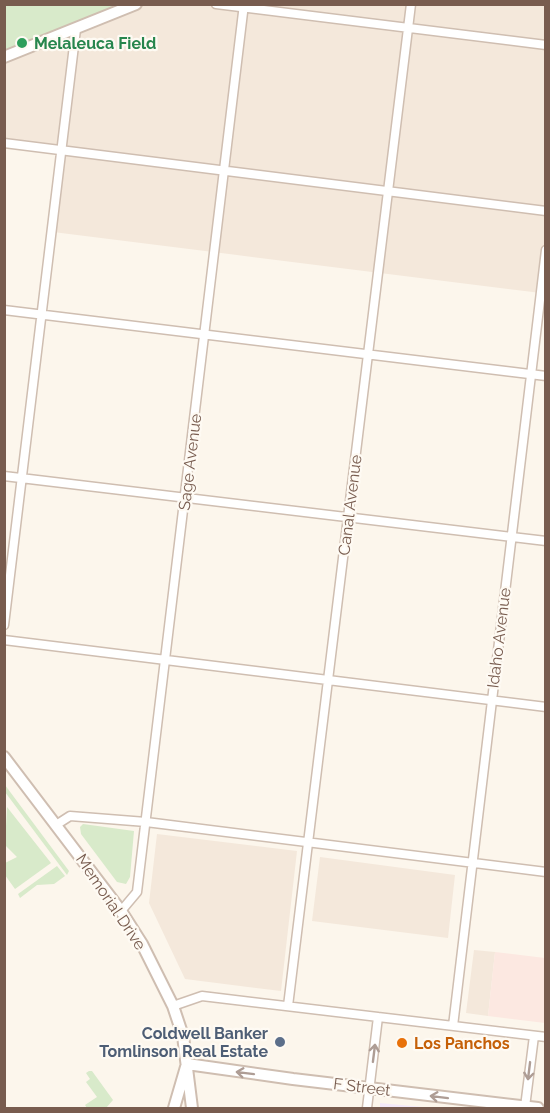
<svg xmlns="http://www.w3.org/2000/svg" width="550" height="1113" font-family="Raleway,sans-serif">
	<style>
		.residential { fill: #f4e8db }
		.commercial { fill: #fce8e1 }
		.education { fill: #f3e9f9 }
		.green { fill: #d8eaca }
		.lines { fill: none; stroke-linecap: round; stroke-linejoin: round }
		.minor-casing { stroke: #cfbeb1; stroke-width: 11 }
		.tertiary-casing { stroke: #cfbeb1; stroke-width: 14 }
		.minor { stroke: #fff; stroke-width: 8 }
		.tertiary { stroke: #fff; stroke-width: 10 }
		.oneway { stroke: #ae9d95 }
		.leisure-dot { fill: #2e9e5b; stroke: #fefaf3; stroke-width: 2 }
		.service-dot { fill: #5c6f8a; stroke: #fefaf3; stroke-width: 2 }
		.food-dot { fill: #e8710a; stroke: #fefaf3; stroke-width: 2 }
		.labels { text-anchor: middle; dominant-baseline: central; stroke-width: 4.5; stroke-linejoin: round; paint-order: stroke }
		.leisure-label { font-size: 16px; font-weight: bold; fill: #27864d; stroke: #fefaf3; text-anchor: start }
		.street-label { font-size: 16px; fill: #785c4f; stroke: #fefaf3 }
		.service-label { font-size: 16px; font-weight: bold; fill: #4e5e75; stroke: #fefaf3; text-anchor: end }
		.food-label { font-size: 16px; font-weight: bold; fill: #c56008; stroke: #fefaf3; text-anchor: start }
	</style>
	<rect width="100%" height="100%" fill="#fcf6ec"/>
	<path class="residential" d="M136,5H545L546,250L541,293L53,232L63,151L5,143V57Z
		M157,834L297,851L281,991L185,979L149,903Z
		M320,857L455,875L448,938L312,921Z
		M474,950L495,952L488,1016L466,1013Z"/>
	<path class="commercial" d="M495,952L545,958V1023L488,1016Z"/>
	<path class="education" d="M380,1103L433,1108H380Z"/>
	<path class="green" d="M5,5H136L5,58Z
		M5,785L69,871L67,875L5,792Z
		M7,807L51,863L15,889L5,875V863L17,857L5,845Z
		M83,824L134,831L130,877L126,884L117,882L81,834L80,827Z
		M57,866L65,876L54,884L37,885L20,898L18,894Z
		M89,1071H92L113,1100L106,1108H87L85,1105L97,1097L86,1082L90,1079L86,1073Z"/>
	<g class="lines">
		<defs>
			<path id="minor" d="M216,4L546,45
				M4,143L546,211
				M4,310L546,376
				M4,476L546,541
				M4,625L76,29
				M4,640L546,707
				M56,825L70,816L146,822L546,872
				M121,911L137,892L244,4
				M173,1006L202,996L546,1037
				M288,1006L411,4
				M453,1026L546,250
				M525,1107L534,1036
				M367,1108L378,1017"/>
			<path id="tertiary" d="M4,57L136,4
				M4,757L121,911L142,944L173,1006L183,1036L192,1108
				M187,1064L293,1079L538,1108
				M174,1108L186,1067"/>
		</defs>
		<use href="#minor" class="minor-casing"/>
		<use href="#tertiary" class="tertiary-casing"/>
		<use href="#minor" class="minor"/>
		<use href="#tertiary" class="tertiary"/>
	</g>
	<defs><path id="oneway-shaft" d="M-6 0H5M1.5-3L5.5 0L1.5 3" fill="none" stroke-width="1.6" stroke-linecap="round" stroke-linejoin="round" transform="scale(1.5)"/></defs>
	<g class="oneway">
		<use href="#oneway-shaft" transform="translate(374 1053) rotate(-83)"/>
		<use href="#oneway-shaft" transform="translate(529 1071) rotate(97)"/>
		<use href="#oneway-shaft" transform="translate(245 1073) rotate(-173)"/>
		<use href="#oneway-shaft" transform="translate(439 1097) rotate(-173)"/>
	</g>
	<circle class="leisure-dot" cx="22" cy="43" r="6"/>
	<circle class="service-dot" cx="280" cy="1042" r="6"/>
	<circle class="food-dot" cx="402" cy="1043" r="6"/>
	<g class="labels">
		<g class="leisure-label">
			<text x="34" y="43">Melaleuca Field</text>
		</g>
		<g class="street-label">
			<text transform="translate(190 462) rotate(-83)">Sage Avenue</text>
			<text transform="translate(350 505) rotate(-83)">Canal Avenue</text>
			<text transform="translate(499 638) rotate(-83)">Idaho Avenue</text>
			<text transform="translate(111 902) rotate(56)">Memorial Drive</text>
			<text transform="translate(362 1087) rotate(7)">F Street</text>
		</g>
		<g class="service-label">
			<text x="268" y="1033">Coldwell Banker<tspan x="268" dy="18">Tomlinson Real Estate</tspan></text>
		</g>
		<g class="food-label">
			<text x="414" y="1043">Los Panchos</text>
		</g>
	</g>
	<rect width="550" height="1113" fill="none" stroke="#785c4f" stroke-width="12"/>
</svg>
